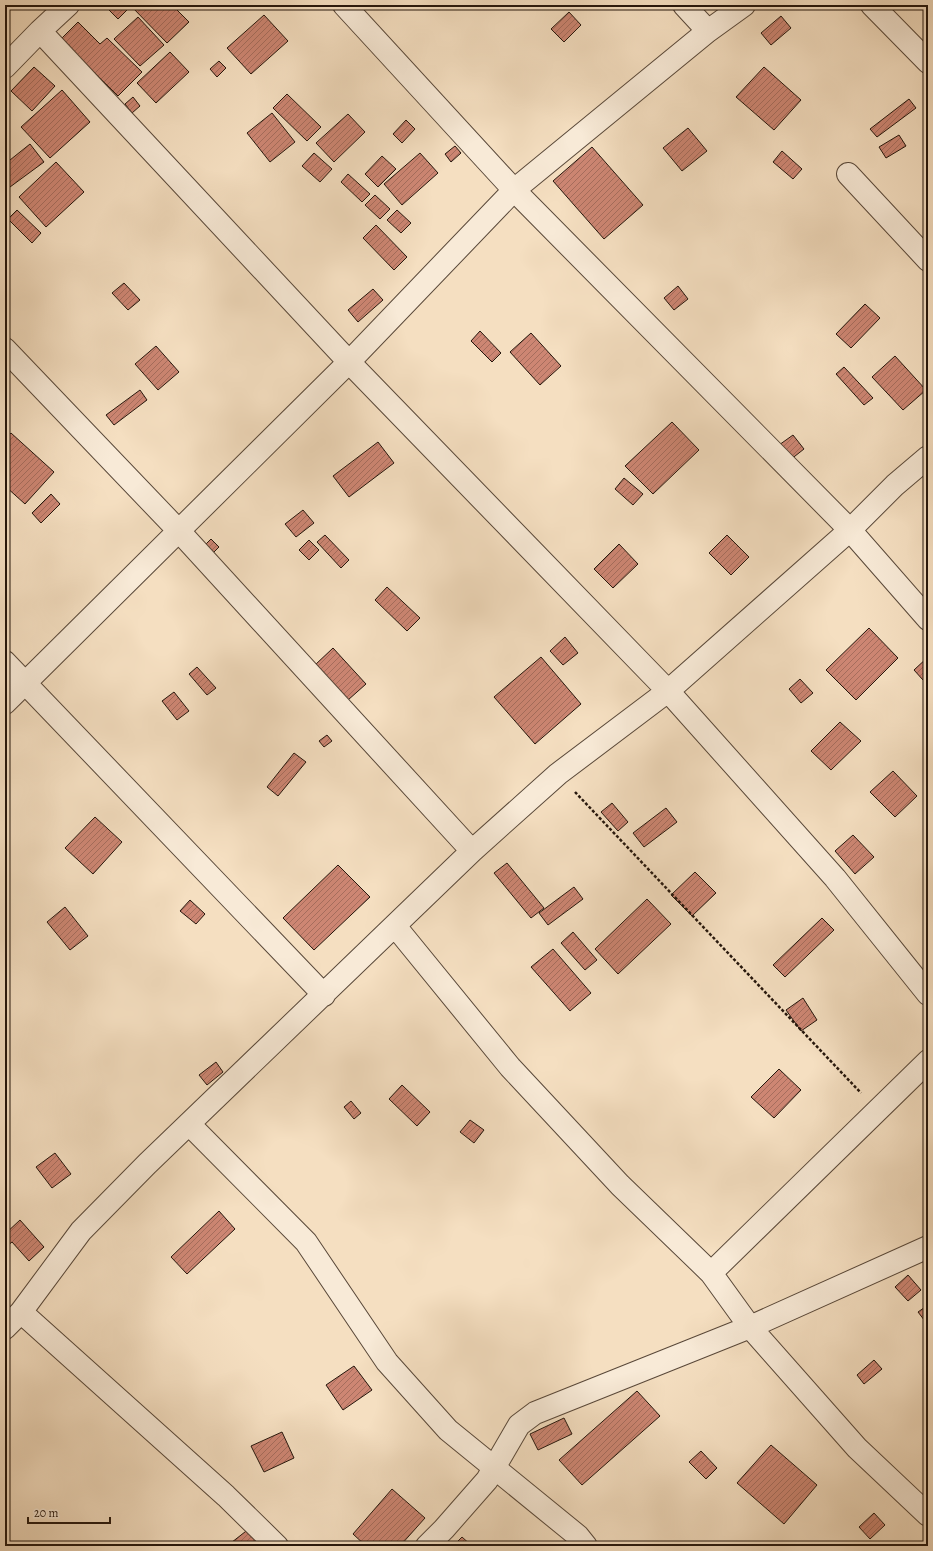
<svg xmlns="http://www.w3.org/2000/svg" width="933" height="1551" font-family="Alegreya,serif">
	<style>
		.building { fill: url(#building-hatch); stroke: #25160c }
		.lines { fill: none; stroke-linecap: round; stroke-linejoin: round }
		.minor-casing { stroke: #594839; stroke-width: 24 }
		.path { stroke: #25160c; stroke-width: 2.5; stroke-dasharray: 3 2; stroke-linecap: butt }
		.minor { stroke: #f8ead7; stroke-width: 22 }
	</style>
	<defs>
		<pattern id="building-hatch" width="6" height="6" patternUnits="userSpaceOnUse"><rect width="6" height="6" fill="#cd8673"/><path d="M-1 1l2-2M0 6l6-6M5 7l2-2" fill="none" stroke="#a66d5d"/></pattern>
	</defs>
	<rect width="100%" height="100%" fill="#f5dfc1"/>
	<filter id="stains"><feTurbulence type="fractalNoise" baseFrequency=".005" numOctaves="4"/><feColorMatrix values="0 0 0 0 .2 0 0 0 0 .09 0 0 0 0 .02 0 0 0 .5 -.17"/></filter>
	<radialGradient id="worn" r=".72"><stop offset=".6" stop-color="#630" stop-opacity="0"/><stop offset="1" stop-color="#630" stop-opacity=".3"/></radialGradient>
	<path class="building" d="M104,5H172L189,22L167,43L131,6L118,19Z
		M569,12L581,25L564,42L551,29Z
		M264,15L288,41L251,74L227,48Z
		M781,16L791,28L771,45L761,33Z
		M138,17L164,45L140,66L114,39Z
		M78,22L100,44L107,38L142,72L118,96L61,39Z
		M170,52L189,72L156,103L137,83Z
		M219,61L226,68L217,77L210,69Z
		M34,67L55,86L32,111L11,91Z
		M764,67L801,100L774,130L736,97Z
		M62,90L90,122L50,158L21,127Z
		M287,94L321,127L307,141L273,108Z
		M133,97L140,106L132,113L125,104Z
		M909,99L916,108L877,137L870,129Z
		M272,113L295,142L270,162L247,133Z
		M348,114L365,132L334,162L316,143Z
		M406,120L415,129L402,143L393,134Z
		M688,128L707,151L682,171L663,148Z
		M899,135L906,146L886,158L879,147Z
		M30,144L44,162L10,187L5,181V164Z
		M455,146L461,153L451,162L445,154Z
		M592,147L643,205L604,239L553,181Z
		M782,151L802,169L793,179L773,162Z
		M314,153L332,169L320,182L302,166Z
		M420,153L438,173L402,205L384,184Z
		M382,156L396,169L378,187L365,174Z
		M56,162L84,192L46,227L19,197Z
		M348,174L370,194L362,202L341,182Z
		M375,195L390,209L380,219L365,205Z
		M17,210L41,233L32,243L8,219Z
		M397,210L411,223L401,233L387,220Z
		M376,225L407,257L394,270L363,238Z
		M124,283L140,300L128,310L112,293Z
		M678,286L688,299L674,310L664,298Z
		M373,289L383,300L358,322L348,310Z
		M865,304L880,318L851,348L836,334Z
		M480,331L501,353L492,362L471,341Z
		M531,333L561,366L540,385L510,352Z
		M156,346L179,372L158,390L135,364Z
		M895,356L926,390L903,410L872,377Z
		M844,367L873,398L864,405L836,374Z
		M140,390L147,400L114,425L106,415Z
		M672,422L699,450L653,494L625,466Z
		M11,433L54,472L25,504L5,486V439Z
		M793,435L804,449L790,460L779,445Z
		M378,442L394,463L349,497L333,476Z
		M624,478L643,494L633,505L615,489Z
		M51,494L60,504L41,523L32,513Z
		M303,510L314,523L296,537L285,524Z
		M325,535L349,560L341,568L317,542Z
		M727,535L749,557L731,575L709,553Z
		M211,539L219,547L212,554L204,546Z
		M309,540L319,550L309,560L299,550Z
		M619,544L638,564L613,588L594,569Z
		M387,587L420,618L407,631L375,600Z
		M869,628L898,658L856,700L826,670Z
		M565,637L578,653L563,665L550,651Z
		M333,648L366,684L348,700L315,665Z
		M541,657L581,704L535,744L494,697Z
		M928,657V676L923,680L914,670Z
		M197,667L216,688L207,695L189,674Z
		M800,679L813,693L801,703L789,689Z
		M174,692L189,711L177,720L162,701Z
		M840,722L861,741L831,770L811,751Z
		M327,735L332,741L324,747L319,741Z
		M294,753L306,762L278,796L267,787Z
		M893,771L917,796L895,817L870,792Z
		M612,803L628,822L618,831L601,812Z
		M666,808L677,822L644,847L633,833Z
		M95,817L122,842L93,874L65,848Z
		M853,835L874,857L855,874L835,851Z
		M507,863L544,908L531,918L494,873Z
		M338,865L370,897L314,950L283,918Z
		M695,872L716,893L692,916L671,895Z
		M574,887L583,899L548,925L539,913Z
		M647,899L671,924L618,974L595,949Z
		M190,900L205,914L196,924L180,911Z
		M65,907L88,936L70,950L47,922Z
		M822,918L834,930L785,977L773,965Z
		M573,932L597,960L585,970L561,943Z
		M553,949L591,993L570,1011L531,967Z
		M803,998L817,1020L801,1031L786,1010Z
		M216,1062L223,1072L207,1085L199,1075Z
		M779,1069L801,1090L774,1118L751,1097Z
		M402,1085L430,1112L417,1126L389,1099Z
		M351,1101L361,1113L354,1119L344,1107Z
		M470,1120L484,1130L474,1143L460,1132Z
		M55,1153L71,1174L52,1188L36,1167Z
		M219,1211L235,1229L187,1274L171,1257Z
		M20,1220L44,1247L29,1261L12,1242L7,1246L5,1244V1234Z
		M908,1275L921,1290L908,1301L895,1287Z
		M928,1305V1325L918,1312Z
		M874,1360L882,1369L864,1384L857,1375Z
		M354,1366L372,1390L343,1410L326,1385Z
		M637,1391L660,1416L582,1485L559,1460Z
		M564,1418L572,1434L538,1450L530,1434Z
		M282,1432L294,1458L264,1472L251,1446Z
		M771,1445L817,1485L784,1524L737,1483Z
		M701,1451L717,1468L706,1479L689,1462Z
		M392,1489L425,1518L400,1546H366L353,1534Z
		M874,1513L885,1525L870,1539L859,1527Z
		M250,1528L264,1546H227Z
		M462,1537L472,1546H453Z"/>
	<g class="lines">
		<defs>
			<path id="minor" d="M344,5L514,190L850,530L928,619
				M684,5L708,31
				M872,5L928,62
				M40,31L349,362L668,691L835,878L928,994
				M5,67L40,31L68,5
				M848,174L928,260
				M5,349L178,530L472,851
				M5,662L324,995
				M5,703L349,362L514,190L708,31L744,5
				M395,926L510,1067L620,1185L711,1273L750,1327L857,1448L928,1515
				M189,1124L306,1242L387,1362L448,1430L578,1536L586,1546
				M711,1273L928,1061
				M21,1312L226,1496L277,1546
				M5,1328L21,1312L81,1231L147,1164L472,851L558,774L668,691L850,530L895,485L928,457
				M427,1546L444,1529L487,1480L519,1425L535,1413L750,1327L928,1247"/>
		</defs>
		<use href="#minor" class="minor-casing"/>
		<path class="path" d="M575,792L861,1093"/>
		<use href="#minor" class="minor"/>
	</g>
	<rect width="933" height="1551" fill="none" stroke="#f5dfc1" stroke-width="20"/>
	<rect x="6" y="6" width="921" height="1539" fill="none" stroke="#25160c" stroke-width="2"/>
	<rect x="10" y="10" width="913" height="1531" fill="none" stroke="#25160c"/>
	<path d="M28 1517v6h82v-6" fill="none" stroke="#25160c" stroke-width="2"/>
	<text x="34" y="1517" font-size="12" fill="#25160c" stroke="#f8ead7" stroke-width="3" paint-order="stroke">20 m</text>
	<rect width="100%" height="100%" filter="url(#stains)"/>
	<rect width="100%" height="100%" fill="url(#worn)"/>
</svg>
